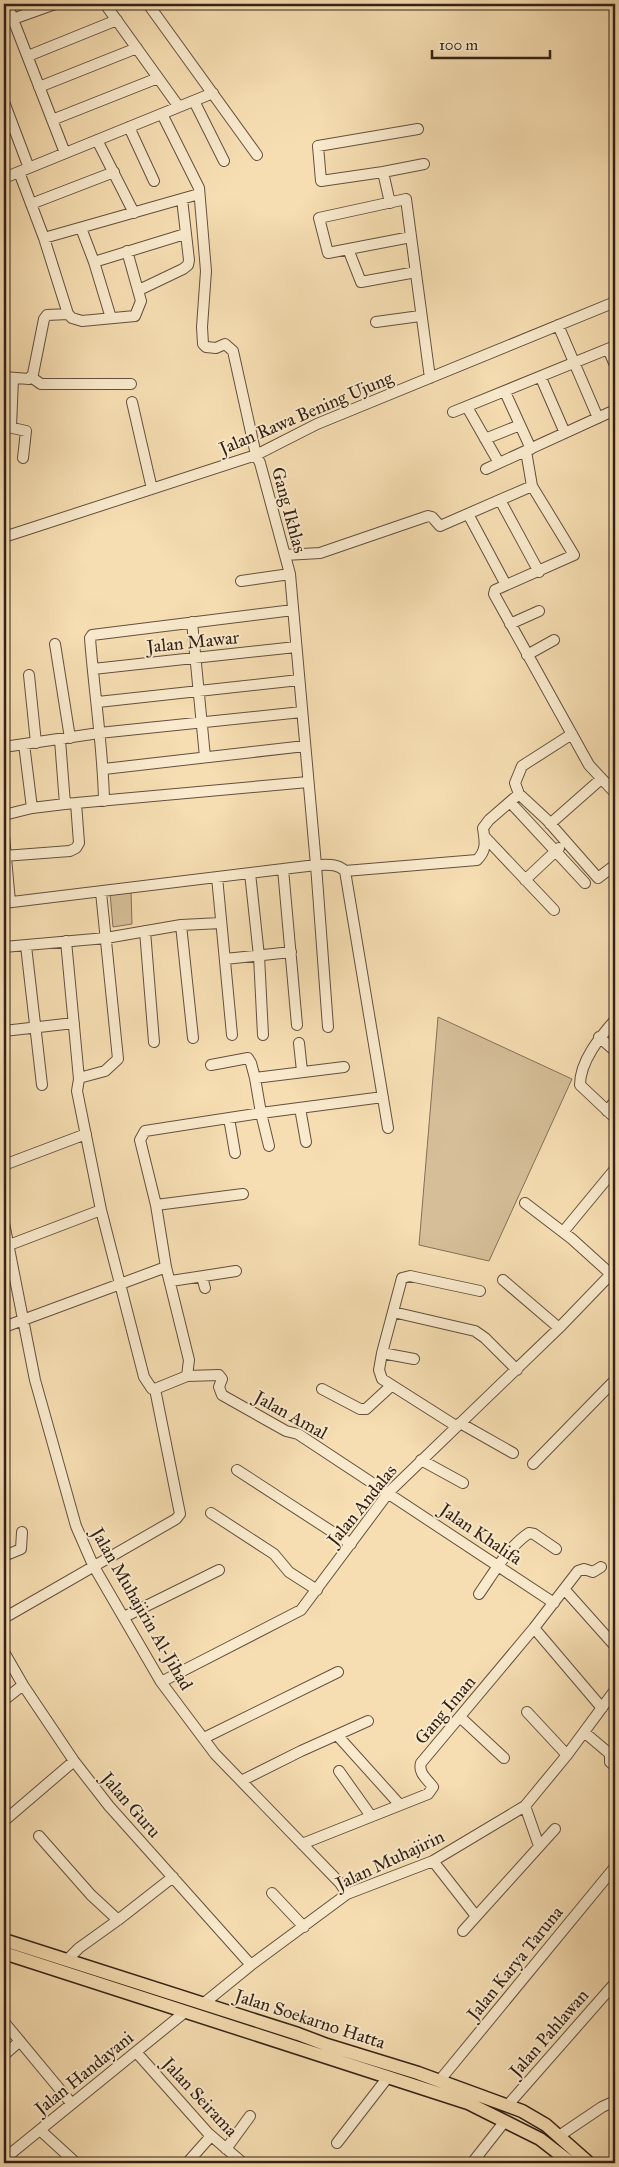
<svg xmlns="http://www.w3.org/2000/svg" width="619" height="2167" font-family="'IM FELL Great Primer',serif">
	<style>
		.green { fill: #d5be98; stroke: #847058 }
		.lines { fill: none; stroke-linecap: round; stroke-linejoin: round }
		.minor-casing { stroke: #64503e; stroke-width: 12 }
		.major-casing { stroke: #342117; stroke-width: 15 }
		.minor { stroke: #f9eacd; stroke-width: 10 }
		.major { stroke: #f6deb2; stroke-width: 12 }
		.labels { text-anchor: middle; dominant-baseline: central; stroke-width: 4; stroke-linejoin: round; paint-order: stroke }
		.street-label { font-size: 18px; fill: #342117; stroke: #f9eacd }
	</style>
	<rect width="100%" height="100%" fill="#f6deb2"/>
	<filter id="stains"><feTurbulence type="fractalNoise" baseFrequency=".004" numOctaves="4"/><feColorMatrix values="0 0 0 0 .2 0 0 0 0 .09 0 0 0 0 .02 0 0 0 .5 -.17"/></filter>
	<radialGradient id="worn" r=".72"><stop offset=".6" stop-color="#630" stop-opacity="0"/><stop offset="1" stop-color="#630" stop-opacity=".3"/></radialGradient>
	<path class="green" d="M131,890L132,924L113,927L110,893Z
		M438,1017L572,1079L489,1261L419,1245Z"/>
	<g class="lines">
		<defs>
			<path id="minor" d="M7,4L65,153
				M105,4L179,107
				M148,4L257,155
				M13,19L55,4
				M28,56L117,20
				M39,87L137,48
				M194,101L224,161
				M4,102L29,168
				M162,114L199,188L206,271L202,327L203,344L206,347L216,348L225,344L233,351L256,455L260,463L290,574L316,865L328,1027
				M52,120L158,78
				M129,127L154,181
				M97,140L134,213
				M383,172L321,181L318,146L418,129
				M4,178L213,93
				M390,203L383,172L424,164
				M31,204L114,172
				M81,228L94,262L111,318
				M411,237L328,253L319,218L406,199L430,378
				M44,238L199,194
				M348,249L361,282L416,272
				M94,262L185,234
				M139,290L183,269L188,265L189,260L182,199
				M68,314L72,318L82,321L135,316L141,301L127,251
				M376,322L420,316
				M558,325L598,418
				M608,349L615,365
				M4,377L29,379L33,374L44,319L47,315L68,314L44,238L19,172
				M31,377L41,384H131
				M541,378L565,433
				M505,392L531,449
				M132,402L152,489
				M467,407L499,463
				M453,412L615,346
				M4,426L26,431L23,458
				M11,427L13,378
				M485,439L520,425
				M526,451L532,486L574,555L495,590L494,594L589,765L615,793
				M486,469L615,410
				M500,500L539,572
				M468,514L506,585
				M4,537L256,455L317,424L615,302
				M285,555L320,553L428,516L432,517L440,526L532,486
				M241,581L290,574
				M192,622L205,757
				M510,624L539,611
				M55,644L70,738
				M527,655L554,640
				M93,669L296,647
				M29,675L36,743
				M98,702L299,680
				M572,734L522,766L515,783L519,794L547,820L598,878L615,865
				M60,740L65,804L308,782
				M24,744L32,808
				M4,747L99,733L302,712
				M104,769L305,746
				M104,801C103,746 94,692 90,638L92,635L293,610
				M510,802L585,883
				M4,815L32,808L65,804
				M550,824L601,779
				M4,836L10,902
				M484,836L554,910
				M4,856L70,851L76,848L79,843L76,803
				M283,869L297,1025
				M345,871L477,860C487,850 485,842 483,828L489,820L519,794
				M250,873L259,956L263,1035
				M217,877L232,1035
				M525,880L559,848
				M4,903L316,865C327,865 337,863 345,871L388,1128
				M181,925L193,1038
				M145,931L154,1042
				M66,941L79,1079L77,1091L101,1210
				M26,946L42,1085
				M4,947L106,938L181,925L221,923
				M225,959L291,952
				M615,1020C600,1037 580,1061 580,1085L615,1118
				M4,1031L74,1023
				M599,1037L615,1051
				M299,1043L302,1071
				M211,1065L248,1058L251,1063L255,1078
				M79,1078L105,1071L118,1059L101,892
				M300,1108L306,1142
				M607,1111L615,1101
				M229,1118L235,1153
				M269,1146L261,1113L383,1097
				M4,1165L86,1134
				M525,1203L572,1239L614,1277
				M156,1205L243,1194
				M4,1223L35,1380L76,1526L93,1565L161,1682L215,1754L340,1883L347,1894
				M563,1232L615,1169
				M4,1247L101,1210L144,1377L152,1389H155
				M202,1277L205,1288
				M503,1280L559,1328
				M171,1281L236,1271
				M393,1312L475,1331L485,1338L517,1370
				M4,1327L166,1267
				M382,1353L414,1359
				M187,1376L219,1375L222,1379L219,1387L222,1395L286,1431L298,1434L554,1603
				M322,1389L360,1409H366L391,1386
				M460,1423L513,1453
				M456,1426L382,1379L379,1370L382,1353L402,1278L410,1276L480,1291
				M421,1460L463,1483
				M533,1464L615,1380
				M237,1470L351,1544
				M211,1513L274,1554L289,1572L317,1590
				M4,1556L21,1549L22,1532
				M565,1590L615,1646
				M479,1594C493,1574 508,1547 529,1533L534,1534L556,1549
				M124,1617L219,1570
				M4,1618L176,1519L180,1514L155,1389L187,1376L189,1360L166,1267L156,1205L140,1140L145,1131L261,1113L255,1078L344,1067
				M534,1628L602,1708
				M4,1652L23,1685L74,1761L109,1806L251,1965
				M161,1682L301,1610L389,1492L559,1328L611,1274
				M4,1700L23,1685
				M527,1712L567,1755
				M460,1717L504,1758
				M584,1732L610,1754V1762L615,1766
				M337,1735L400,1805
				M204,1738L338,1672
				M339,1771L371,1816
				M241,1781L301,1751L368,1721
				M525,1806L539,1846
				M4,1821L74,1761
				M39,1836L91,1895L118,1920
				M302,1844L428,1794L433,1787C427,1779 418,1773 421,1763L534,1628L578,1571L584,1569L593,1572L601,1567
				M433,1861L476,1916
				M272,1893L304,1927
				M463,1931L555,1829
				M67,1960L79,1948L118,1920L173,1877
				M203,2004L251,1965L347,1894L433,1861L525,1806L567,1755L615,1690
				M4,2022L72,2104
				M136,2052L208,2133L243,2163
				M4,2055L20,2041
				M440,2080L615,1867
				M507,2106L615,1983
				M40,2130L76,2163
				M559,2136L602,2107L615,2101
				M337,2143L388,2077
				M226,2149L250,2116
				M4,2159L185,2012
				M187,2163L211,2136
				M472,2163L505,2121"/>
			<path id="major" d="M4,1940L298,2034L327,2045L418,2073L522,2111L546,2125L589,2163
				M4,1953L468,2103L540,2139L571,2163"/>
		</defs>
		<use href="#minor" class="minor-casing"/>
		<use href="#major" class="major-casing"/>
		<use href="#minor" class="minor"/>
		<use href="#major" class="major"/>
	</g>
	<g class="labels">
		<g class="street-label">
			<text transform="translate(306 413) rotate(-23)">Jalan Rawa Bening Ujung</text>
			<text transform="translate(289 510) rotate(75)">Gang Ikhlas</text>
			<text transform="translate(193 642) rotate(-6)">Jalan Mawar</text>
			<text transform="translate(291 1415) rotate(29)">Jalan Amal</text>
			<text transform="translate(362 1505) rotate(-51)">Jalan Andalas</text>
			<text transform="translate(481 1534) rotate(34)">Jalan Khalifa</text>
			<text transform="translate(142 1609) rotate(60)">Jalan Muhajirin Al-Jihad</text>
			<text transform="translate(445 1710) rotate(-50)">Gang Iman</text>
			<text transform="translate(131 1805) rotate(49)">Jalan Guru</text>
			<text transform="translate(390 1860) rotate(-25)">Jalan Muhajirin</text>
			<text transform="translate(515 1963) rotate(-51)">Jalan Karya Taruna</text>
			<text transform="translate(310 2019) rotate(18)">Jalan Soekarno Hatta</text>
			<text transform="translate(549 2033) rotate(-49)">Jalan Pahlawan</text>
			<text transform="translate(84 2073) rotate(-39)">Jalan Handayani</text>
			<text transform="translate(200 2097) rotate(47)">Jalan Seirama</text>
		</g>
	</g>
	<rect width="619" height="2167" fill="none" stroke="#f6deb2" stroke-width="20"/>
	<rect x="5" y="5" width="609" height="2157" fill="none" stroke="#342117" stroke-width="2.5"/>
	<rect x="10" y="10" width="599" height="2147" fill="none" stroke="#342117"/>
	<path d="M432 50v8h118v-8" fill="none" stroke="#342117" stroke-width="2.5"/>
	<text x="439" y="50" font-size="15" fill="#342117" stroke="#f9eacd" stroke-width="4" paint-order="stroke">100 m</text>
	<rect width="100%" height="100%" filter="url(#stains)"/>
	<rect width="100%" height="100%" fill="url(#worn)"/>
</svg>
